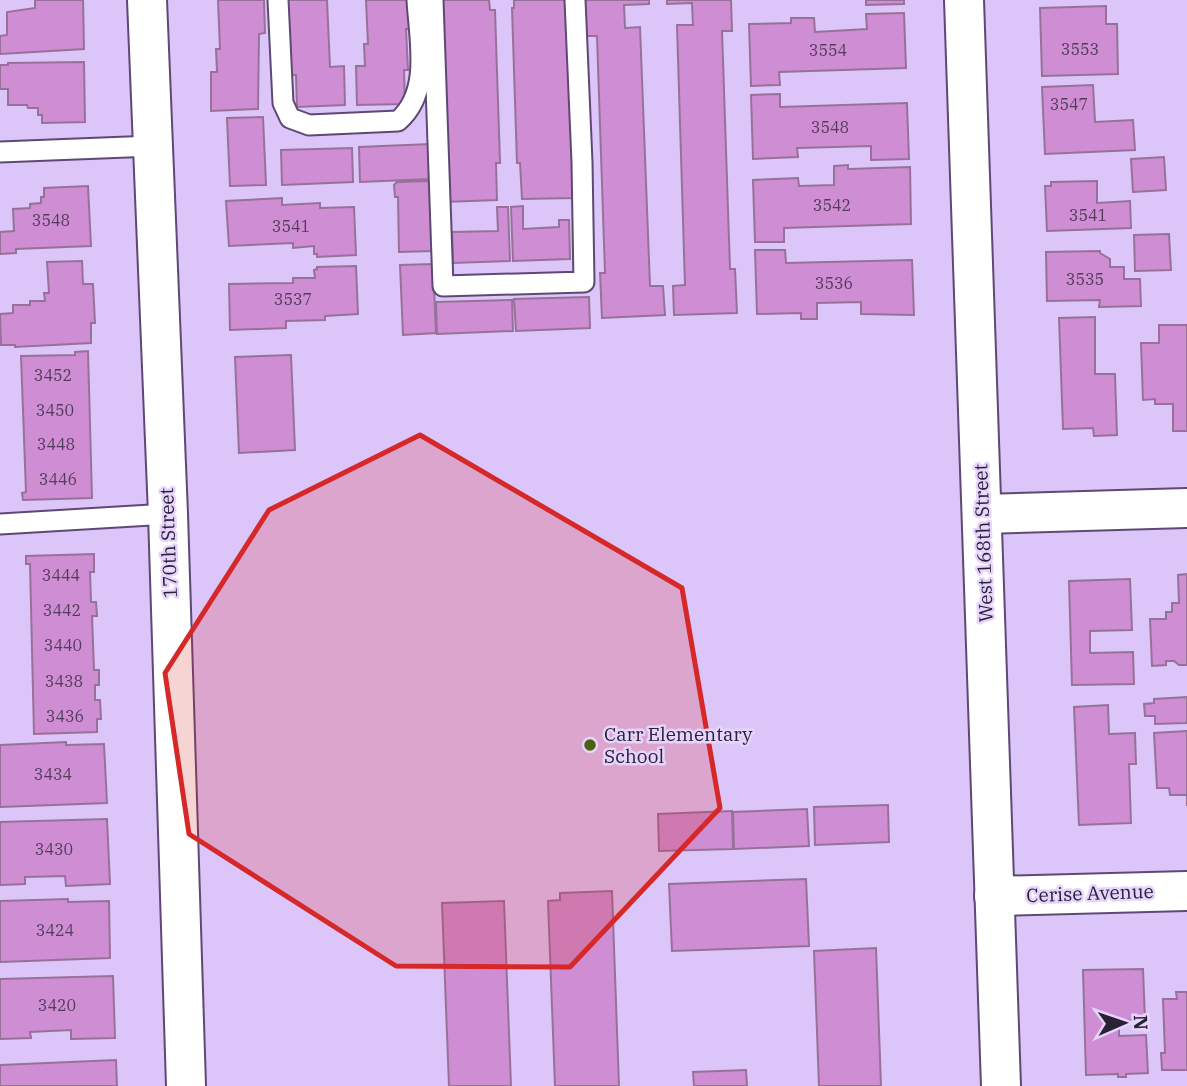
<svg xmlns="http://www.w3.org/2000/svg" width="1187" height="1086" font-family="'IBM Plex Serif',serif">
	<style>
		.building { fill: #cf8ed3; stroke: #977199; stroke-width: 2 }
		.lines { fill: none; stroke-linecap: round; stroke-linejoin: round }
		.service-casing { stroke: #5d4974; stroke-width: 23 }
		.minor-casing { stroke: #5d4974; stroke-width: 42 }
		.tertiary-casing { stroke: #5d4974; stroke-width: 42 }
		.service { stroke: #fff; stroke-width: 19 }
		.minor { stroke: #fff; stroke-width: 38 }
		.tertiary { stroke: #fff; stroke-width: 38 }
		.marked { fill: #d62828; fill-opacity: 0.2; stroke: #d62828; stroke-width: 5; stroke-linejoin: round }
		.poi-dot { fill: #4a610e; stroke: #e7d4fe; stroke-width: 2.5 }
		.labels { text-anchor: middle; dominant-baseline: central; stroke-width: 5; stroke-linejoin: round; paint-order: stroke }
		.number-label { font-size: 16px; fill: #523c5c }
		.street-label { font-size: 19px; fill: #292134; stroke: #e7d4fe }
		.poi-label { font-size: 19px; fill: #292134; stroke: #e7d4fe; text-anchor: start }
	</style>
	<rect width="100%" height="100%" fill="#dcc5f8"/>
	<path class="building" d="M35,0H83L84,49L0,54V36L7,35V12L35,8Z
		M218,0H264L265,33L259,34L258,109L211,111V72H217L216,49H220Z
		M283,0H327L330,67L344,66L345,105L297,107L296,75H291L290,34H284Z
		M366,0H412L413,29H406L408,70H404L405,104L357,105L356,66H365L364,44H368Z
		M437,0H489L490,10H495L500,163H496L497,200L444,202Z
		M514,0H568L575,198L522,199L520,163H517L512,8H514Z
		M585,0H649V4L624,5L625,28L640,27L650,286H663L665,315L602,318L600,273H605L597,36H586Z
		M667,0H731L732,31H722L730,269H735L737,313L674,315L673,286L685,285L677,25H693L692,3L667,4Z
		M866,0H904V4L866,5Z
		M1106,6V24H1117L1118,74L1042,76L1040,8Z
		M904,13L906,68L779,72L780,85L751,86L749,24L791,23V18H814L815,32L867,29L866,14Z
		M84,62L85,122L42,123V115H38V108H28L27,105H8V89H0V65H8V63Z
		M1093,85L1095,122L1133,120L1135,150L1045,154L1042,87Z
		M780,94V107L907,103L909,159L871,160V146L797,148L798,157L753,159L751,95Z
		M263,117L266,185L230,186L227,118Z
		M430,144L431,179L360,182L359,147Z
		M352,148L353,182L282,185L281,150Z
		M1164,157L1166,190L1133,192L1131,159Z
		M848,165V169L910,167L911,224L784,228V242H755L753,180L798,178L799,186L834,185V166Z
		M431,181L433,251L399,252L398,197H395L394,185L397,182Z
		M1097,181V203L1130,201L1131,228L1047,231L1045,186H1051V182Z
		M88,186L91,246L16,249V253L0,254V232L14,231L13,209L30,208V204L41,203V197H44V188Z
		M282,198V205L320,203V208L354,207L356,255L317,257V254H314V246L293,248V243L229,246L226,201Z
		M523,206V229L559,227V220H569L570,259L513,261L511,207Z
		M497,207H508L510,261L453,263L452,232L498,231Z
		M1169,234L1171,270L1135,271L1134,235Z
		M755,250H785L786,263L912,260L914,315L861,314V302L817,303V319H801V313L757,314Z
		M1100,251V253L1110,259V267H1124V279H1140L1141,306L1099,307L1100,300L1047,301L1046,252Z
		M82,261L83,284H93L95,323H91V343L15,347V345H1L0,314L13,313V305H30V301H45L44,293H49L47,262Z
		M433,264L436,333L403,335L400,265Z
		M356,266L358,314L325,316V320L286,321V328L230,330L229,284L293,283V278H315L314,270L317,269V267Z
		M589,297L590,328L516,331L514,299Z
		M512,300L513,331L437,334L436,302Z
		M1095,317V374H1115L1117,435L1094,436L1093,428L1063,429L1059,318Z
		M1159,325H1187V431H1173V404H1155V399L1143,400L1141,343H1159Z
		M88,351L92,498L23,500L22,493L26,492L21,356L75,355V352Z
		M291,355L295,450L239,453L235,357Z
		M94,554V572H90L91,602H96L97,616H92L94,670H99V685H95V700H100L101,719H97V732L34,734L30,564H26V556Z
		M1187,574V665H1179L1174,661H1166V665L1152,666L1150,619H1166V612H1172V603H1179L1178,575Z
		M1130,579L1132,630L1090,631V653L1133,652L1134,684L1072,685L1069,581Z
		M1187,697V723L1155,724V716H1145L1144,704L1154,703V699Z
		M1108,705L1109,734L1135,733L1136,764H1129L1131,823L1079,825L1074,707Z
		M1187,731V806V795H1170L1169,788H1157L1154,733Z
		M66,742V745L104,744L107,803L0,807V745Z
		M888,805L889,842L815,845L814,807Z
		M807,809L809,846L734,849L733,812Z
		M732,811L733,849L659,851L658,814Z
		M107,819L110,884L66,886L65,876L25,877V884L0,885V822Z
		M806,879L809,946L672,951L669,884Z
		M612,891L619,1086H555L548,901L560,900V893Z
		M68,899V902L109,901L110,958L0,962V901Z
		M504,901L511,1086H449L442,903Z
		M876,948L881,1086H819L814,951Z
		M1143,969L1145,1020L1119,1021V1036L1146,1035L1148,1073L1126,1074V1077H1118V1074L1086,1075L1083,970Z
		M113,976L115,1038L71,1039V1030L30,1032L31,1038L0,1039V979Z
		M1176,992H1187V1070H1162L1161,1053H1165L1163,999H1177Z
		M116,1060L117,1086H0V1065Z
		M746,1070L747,1086H694L693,1072Z"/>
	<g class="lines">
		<defs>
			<path id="service" d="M278,0L283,103L290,118L309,125L398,121C432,92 419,39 417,0
				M433,0L443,286L584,282L582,162L575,0
				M0,152L153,146
				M0,524L168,514"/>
			<path id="minor" d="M147,0L168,514L186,1086
				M982,514L1187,508
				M994,896L1187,891"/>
			<path id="tertiary" d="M964,0L1001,1086"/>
		</defs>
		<use href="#service" class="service-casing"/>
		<use href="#minor" class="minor-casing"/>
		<use href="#tertiary" class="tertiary-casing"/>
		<use href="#service" class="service"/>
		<use href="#minor" class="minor"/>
		<use href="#tertiary" class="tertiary"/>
	</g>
	<path class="marked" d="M420,435L682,588L720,808L570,967L396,966L189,834L165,673L269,510Z"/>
	<circle class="poi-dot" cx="590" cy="745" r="7"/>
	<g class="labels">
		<g class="number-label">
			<text x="1080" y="49">3553</text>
			<text x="828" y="50">3554</text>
			<text x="1069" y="104">3547</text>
			<text x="830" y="127">3548</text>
			<text x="832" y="205">3542</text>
			<text x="1088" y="215">3541</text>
			<text x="51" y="220">3548</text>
			<text x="291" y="226">3541</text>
			<text x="1085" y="279">3535</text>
			<text x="834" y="283">3536</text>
			<text x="293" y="299">3537</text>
			<text x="53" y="375">3452</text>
			<text x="55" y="410">3450</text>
			<text x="56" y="444">3448</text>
			<text x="58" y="479">3446</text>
			<text x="61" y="575">3444</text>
			<text x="62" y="610">3442</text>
			<text x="63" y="645">3440</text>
			<text x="64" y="681">3438</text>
			<text x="65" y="716">3436</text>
			<text x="53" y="774">3434</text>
			<text x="54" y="849">3430</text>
			<text x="55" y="930">3424</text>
			<text x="57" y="1005">3420</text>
		</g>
		<g class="street-label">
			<text transform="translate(168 543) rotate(-92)">170th Street</text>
			<text transform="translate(983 543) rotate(-92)">West 168th Street</text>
			<text transform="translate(1090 893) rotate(-2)">Cerise Avenue</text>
		</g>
		<g class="poi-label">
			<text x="604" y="734">Carr Elementary<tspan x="604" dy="22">School</tspan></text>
		</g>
	</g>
	<g transform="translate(1124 1023) rotate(88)" stroke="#e7d4fe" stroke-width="5" paint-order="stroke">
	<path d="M0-5L12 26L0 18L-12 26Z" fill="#292134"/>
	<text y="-10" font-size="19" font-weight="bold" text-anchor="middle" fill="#292134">N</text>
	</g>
</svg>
